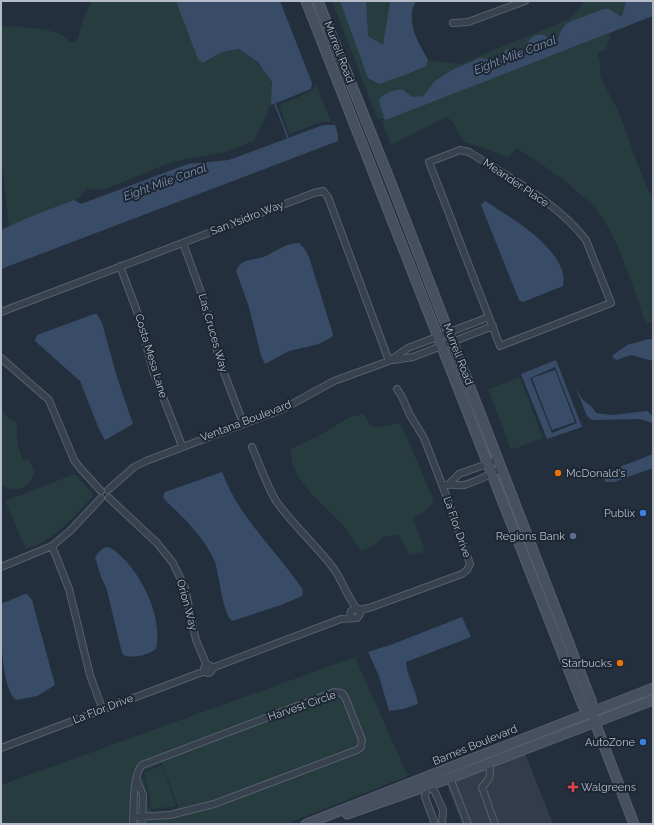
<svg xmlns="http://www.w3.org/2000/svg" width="654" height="825" font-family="Raleway,sans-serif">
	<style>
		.airport { fill: #323c4b }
		.green { fill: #263c3f; fill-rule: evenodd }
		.water { fill: #394c67; fill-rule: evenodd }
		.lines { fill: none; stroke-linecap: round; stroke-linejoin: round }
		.stream { stroke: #394c67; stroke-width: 1.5 }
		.canal { stroke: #394c67; stroke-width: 5.5 }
		.street-casing { stroke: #565f6c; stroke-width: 8 }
		.secondary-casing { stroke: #565f6c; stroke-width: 11 }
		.street { stroke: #38414e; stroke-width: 6 }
		.secondary { stroke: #465061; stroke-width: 9 }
		.food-dot { fill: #e8710a; stroke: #1d2633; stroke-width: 1.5 }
		.shop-dot { fill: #3f7fe0; stroke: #1d2633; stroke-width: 1.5 }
		.service-dot { fill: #5c6f8a; stroke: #1d2633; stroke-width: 1.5 }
		.health-dot { fill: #e0444e; stroke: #1d2633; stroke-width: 1.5 }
		.labels { text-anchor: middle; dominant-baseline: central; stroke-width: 4; stroke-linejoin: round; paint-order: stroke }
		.street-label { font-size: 11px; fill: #b4bcc9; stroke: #1d2633 }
		.poi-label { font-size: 11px; fill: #b4bcc9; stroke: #1d2633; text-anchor: end }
		.water-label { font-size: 12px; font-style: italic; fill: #7c92b1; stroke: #1d2633 }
	</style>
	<rect width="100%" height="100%" fill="#242f3e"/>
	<path class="airport" d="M525,753L553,824H462L446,782Z"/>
	<path class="green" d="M92,1H176L204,63L222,52L239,49C286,80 276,96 254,141L222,153L174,161L108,188L97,190L87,188L79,198L9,227L1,155V26C18,27 63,27 70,43L77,41L84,17Z
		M332,1H418L412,8L414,33L428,60L461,64L569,19L585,1H653V12L378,120Z
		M612,32L606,49L598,54L600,63V76L621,117L637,163L653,201V321L646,324C634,291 617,232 594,207C574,186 541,163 516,148L508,157L463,141L453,122L447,117L391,145L382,121Z
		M316,83L331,122H322L289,134L279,105L312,91Z
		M520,377L543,438L511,450L488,389Z
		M1,409L9,418L16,421C18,430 16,434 17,441C18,447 21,453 22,460L28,459L35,471C29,488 18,495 1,484Z
		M364,414L371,426L382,427L400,423L404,431L434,501C430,510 420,512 413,519L424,547L423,552L409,555L399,535L384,537L374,546L361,551C354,541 347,529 339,521C320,501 290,480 291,449L318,436L350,417Z
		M75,474L93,494L92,497C72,519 54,540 26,549L5,501Z
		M355,657L408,776L286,824H1V785ZM162,763L178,807L177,809L153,812L148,807L147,793L142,772Z
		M162,765L176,806L153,809L150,806L149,793L144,773Z"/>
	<path class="water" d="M176,1H280L312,83L311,89L271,105L272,82L258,62L239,49L222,52L203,63L198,59Z
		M340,1H366L368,36L383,45L390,3L388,1H416C404,21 418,42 428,60L426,66L405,75L379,84L368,78Z
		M626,1H653V13L386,117L382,112L379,100C383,93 395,89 403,90L412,97L423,96L435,81L452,70L480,58L498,61L506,49L520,53C528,48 526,38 537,35C545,32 549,41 557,41L562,29L567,23L603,9H609L622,17Z
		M323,125H335L338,135V141L1,269V230L27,218L74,200L81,204L188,164L229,160Z
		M485,201C510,217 570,251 563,286L523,302L519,300L481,205Z
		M299,243L304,248L309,257L333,334L332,337L319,344L289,351L265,364L261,356L249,307L236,271C241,257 255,261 266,256C278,250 284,244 299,243Z
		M94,314H97L102,323L117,377L133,424L105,440L99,429L80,381L35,341L37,335Z
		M649,339L653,340V361L631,355L617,360L613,358V355L627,345Z
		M556,360L582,427L547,439L521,374ZM555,367L577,423L552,433L530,378Z
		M555,370L575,422L552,430L532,378Z
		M576,388L582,399L591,406L596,413L612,415L647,411L653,416V423L639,419L592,420L587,416Z
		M653,454V468L614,482H605L603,469L607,472Z
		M222,472C239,518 276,550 303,590L302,596L281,605L232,621C222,612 220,577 215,562C205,538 183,517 165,500L163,496L165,492Z
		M109,547C138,564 164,616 156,649C148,655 135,658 125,656L122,653L107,590L101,577L95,557C99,552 102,547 109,547Z
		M25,594H27L32,600L55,685L37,696L16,700C0,687 1,626 1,604Z
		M462,617L471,637L406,662C407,677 416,689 418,704L403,709L389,711L379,676L368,652L393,644Z"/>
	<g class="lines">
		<path class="stream" d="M275,104L288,138"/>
		<path class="canal" d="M386,117L653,13"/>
		<defs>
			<path id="street" d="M453,23L468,22L525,1
				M460,150L469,152C509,178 557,202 586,240L611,303L500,346L429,162Z
				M183,243L202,295L220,362L243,423
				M120,266L138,314L153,371L182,446
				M1,312L314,193L323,191L328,197L389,361
				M1,358L49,400L74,460L80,468L101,491
				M393,360L413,357L493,326
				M252,447C260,465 266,484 276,501C293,525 316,545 334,569C343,582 347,597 357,609
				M450,483L459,474L498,460
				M443,486C451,483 456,486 464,485C477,482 490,474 502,468
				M108,490L134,467L146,461L283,409L334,381L389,361L408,348L489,317
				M109,498L157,543L173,563L185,588L196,640L207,666
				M52,546L69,589L90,675L102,708
				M1,567L52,546L70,531L101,498
				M358,610L369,608L462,574L467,570L470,564L446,495L424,438L410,415L402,397L397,389
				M204 669a4 4 0 1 1 8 0a4 4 0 1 1-8 0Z
				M212,668L341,619L357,618L360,614L358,610L355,609L351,611L350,616L352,618
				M1,748L205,671
				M488,763C492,774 490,779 482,787L495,824
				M450,778L468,824
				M137,781L143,795L142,824
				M426,783L435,792L443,810L442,824
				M427,786L425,797L435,824
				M133,824C134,809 132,776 142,765L334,692L342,693L345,697L362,740L361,747L357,750L214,804L170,815L133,817"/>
			<path id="secondary" d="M306,1L583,706L591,712
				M318,1L393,188L592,703L591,712L634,824
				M347,814L450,778L653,700
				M306,824L653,688"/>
		</defs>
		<use href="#street" class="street-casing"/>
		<use href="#secondary" class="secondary-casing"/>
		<use href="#street" class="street"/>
		<use href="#secondary" class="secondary"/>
	</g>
	<g class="food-dot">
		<circle cx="558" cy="473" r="4"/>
		<circle cx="620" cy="663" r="4"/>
	</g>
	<g class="shop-dot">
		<circle cx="643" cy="513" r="4"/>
		<circle cx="643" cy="742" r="4"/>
	</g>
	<circle class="service-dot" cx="573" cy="536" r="4"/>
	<path class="health-dot" d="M571 781h4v4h4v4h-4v4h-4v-4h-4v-4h4z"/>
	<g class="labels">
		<g class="street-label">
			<text transform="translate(339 52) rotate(69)">Murrell Road</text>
			<text transform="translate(516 183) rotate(34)">Meander Place</text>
			<text transform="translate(247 218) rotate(-21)">San Ysidro Way</text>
			<text transform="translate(213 333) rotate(74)">Las Cruces Way</text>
			<text transform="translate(458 354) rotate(69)">Murrell Road</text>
			<text transform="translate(151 356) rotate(73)">Costa Mesa Lane</text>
			<text transform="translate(246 421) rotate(-21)">Ventana Boulevard</text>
			<text transform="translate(457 527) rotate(71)">La Flor Drive</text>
			<text transform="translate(187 605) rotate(75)">Orion Way</text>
			<text transform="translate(302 706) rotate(-19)">Harvest Circle</text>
			<text transform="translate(103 709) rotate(-21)">La Flor Drive</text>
			<text transform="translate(475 745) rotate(-22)">Barnes Boulevard</text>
		</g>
		<g class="poi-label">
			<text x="566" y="473" text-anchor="start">McDonald's</text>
			<text x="635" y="513">Publix</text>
			<text x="565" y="536">Regions Bank</text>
			<text x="612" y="663">Starbucks</text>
			<text x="635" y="742">AutoZone</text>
			<text x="581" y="787" text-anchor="start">Walgreens</text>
		</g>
		<g class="water-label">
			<text transform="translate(515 55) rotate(-21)">Eight Mile Canal</text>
			<text transform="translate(165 182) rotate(-20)">Eight Mile Canal</text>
		</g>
	</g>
	<rect width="654" height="825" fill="none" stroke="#b4bcc9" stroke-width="4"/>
</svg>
